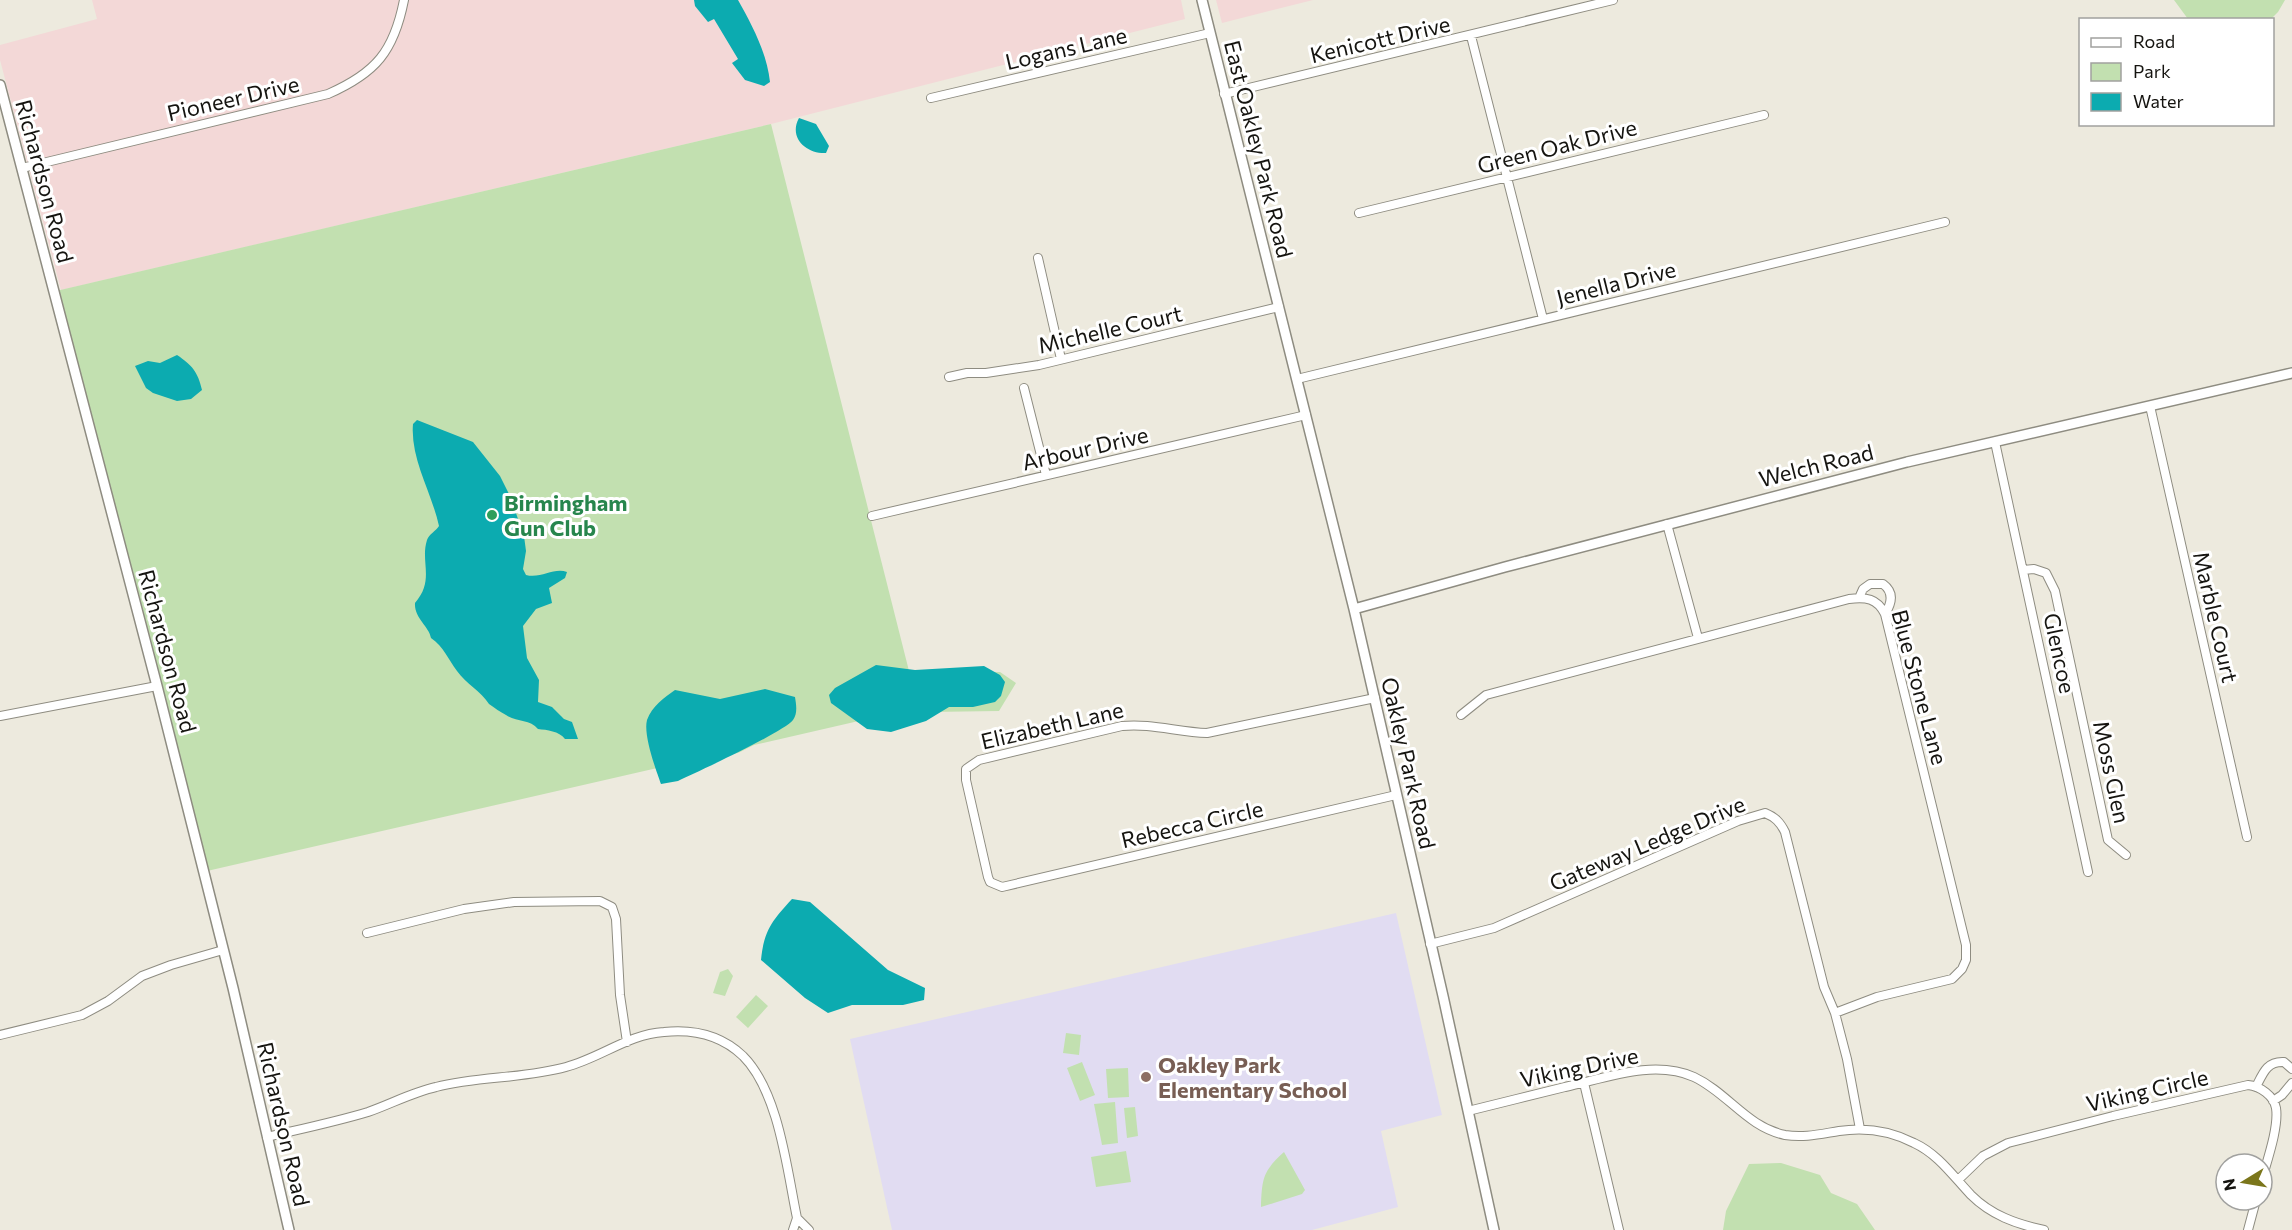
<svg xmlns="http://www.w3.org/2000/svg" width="2292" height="1230" font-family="Commissioner,sans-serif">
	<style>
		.industrial { fill: #f3d8d7 }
		.education { fill: #e1dcf2 }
		.green { fill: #c2e0b0 }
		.water { fill: #0cabb0 }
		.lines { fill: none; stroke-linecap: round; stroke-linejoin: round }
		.minor-casing { stroke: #8e8c81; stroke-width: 10 }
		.tertiary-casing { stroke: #8e8c81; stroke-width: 12 }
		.minor { stroke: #fff; stroke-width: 8 }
		.tertiary { stroke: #fff; stroke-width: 9 }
		.leisure-dot { fill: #2e9e5b; stroke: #fff; stroke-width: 2 }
		.education-dot { fill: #8d6e63; stroke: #fff; stroke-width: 2 }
		.labels { text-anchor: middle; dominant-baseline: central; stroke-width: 6; stroke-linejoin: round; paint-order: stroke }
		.street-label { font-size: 22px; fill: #151410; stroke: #fff }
		.leisure-label { font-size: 22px; font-weight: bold; fill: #27864d; stroke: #fff; text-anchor: start }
		.education-label { font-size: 22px; font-weight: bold; fill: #785e54; stroke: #fff; text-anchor: start }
	</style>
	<rect width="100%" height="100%" fill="#edeade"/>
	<path class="industrial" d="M92,0H1181L1185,19L771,124L61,290L0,60V45L97,19Z
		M1216,0H1313L1222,23Z"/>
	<path class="education" d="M1396,913L1442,1115L1381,1131L1398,1207L1312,1230H892L850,1039Z"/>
	<path class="green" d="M2174,0H2285L2278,12L2270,20L2188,19Z
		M771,124L909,671L1000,672L1016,683L999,711L929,712L863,720L754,745L738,753L666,766L207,871L56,291Z
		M728,969L733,976L725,996L713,993L720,972Z
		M756,995L768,1006L748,1028L736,1017Z
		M1066,1033L1081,1035L1079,1055L1063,1053Z
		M1082,1062L1095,1095L1080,1101L1067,1068Z
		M1128,1068L1129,1097L1108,1098L1106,1069Z
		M1115,1102L1118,1143L1102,1145L1094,1104Z
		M1135,1107L1138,1136L1127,1138L1124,1108Z
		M1126,1151L1131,1182L1096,1187L1091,1157Z
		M1284,1152L1305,1190L1302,1194L1261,1207C1262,1178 1263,1171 1284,1152Z
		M1781,1163L1820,1175L1831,1193L1857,1204L1875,1230H1723L1726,1211L1749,1164Z"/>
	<path class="water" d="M694,0H738C752,25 767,53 770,82L764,86L745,80L732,63L738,59L714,19L708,22L695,6Z
		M799,118L816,124L829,146L826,153C807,154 788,138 799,118Z
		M177,355C192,365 198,372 202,390L191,399L177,401L153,393L146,388L135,366L148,361L160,363Z
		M417,420L473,442L500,476L510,496L524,536L526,551L523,569L526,575C541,579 554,567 567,572L565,578L549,588L552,603L536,609L523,626L527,658L539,680L538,702L552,707L564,719L572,722L578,739H565C559,731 547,730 538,729C530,719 516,722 506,715C500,712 495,708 489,704C481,691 466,684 457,671C448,659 444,647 431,638C429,626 414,618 415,603C435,580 420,562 427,540C429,534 436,531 439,526C432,493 410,459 413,424Z
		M876,665L915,670L984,666L1000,675L1005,682L1001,696L995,702L973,707H949L926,721L891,732L867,729L831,703L829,695L835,688Z
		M765,689L795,697C796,704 798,713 793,720C784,732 697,772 678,781L661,784C656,770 643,735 647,720C652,706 664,698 675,690L720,699Z
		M792,899L810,902L888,970L925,988L924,1000L903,1005H852L828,1013L805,998L761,960C764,930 772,921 792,899Z"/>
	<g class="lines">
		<defs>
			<path id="minor" d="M1471,36L1543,319
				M1224,94L1613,0
				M931,98L1210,33
				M22,168L328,94C376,73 394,51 404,0
				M1359,213L1764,115
				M1038,258L1061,359
				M949,377L967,373H986L1039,365L1279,307
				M1297,379L1945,222
				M1024,388L1046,475
				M2150,406L2247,837
				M1995,442L2088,872
				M872,516L1306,415
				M1667,524L1698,638
				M2023,570L2034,569L2046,573L2055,591L2108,840L2126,855
				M1859,598L1863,589L1870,584H1883C1894,592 1892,603 1885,614
				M1375,698L1207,733C1178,732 1150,723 1122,726L979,760L966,769V780L988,877L990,882L1002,887L1396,795
				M1461,715L1486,695L1849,599C1866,597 1877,598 1885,614L1966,945V960L1962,969L1952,979L1877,997L1835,1013
				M0,716L157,686
				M367,933L464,909L514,902L600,901L612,907L616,919L620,995L627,1042
				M1430,944L1494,928L1738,821L1765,813C1775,817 1780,822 1785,832L1824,987L1835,1013L1847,1059L1860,1129
				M0,1035L82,1015L108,1001L142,976L171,965L223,950
				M1584,1083L1619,1230
				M2256,1087C2263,1073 2267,1061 2284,1062L2292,1069
				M2273,1101L2282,1095L2292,1083
				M1468,1111C1500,1103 1533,1095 1565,1087C1606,1078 1654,1059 1694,1077C1728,1093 1747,1127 1785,1135C1804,1138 1820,1134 1839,1131C1865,1127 1891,1131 1914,1143C1938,1154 1953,1176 1971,1195C1991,1215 2016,1224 2044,1230
				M267,1137C301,1129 335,1122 368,1112C391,1104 413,1092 436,1087C479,1076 522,1079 566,1067C600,1058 629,1034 664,1032C693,1029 721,1035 743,1056C779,1092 787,1170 797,1218L793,1230
				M1958,1180L1983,1156L2008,1143L2113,1116L2248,1085C2260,1086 2274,1096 2276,1108C2279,1127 2267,1161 2262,1179
				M797,1218L809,1230
				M2248,1230L2256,1200"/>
			<path id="tertiary" d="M1202,0L1354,609L1443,996L1494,1230
				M0,85L157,686L233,988L289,1230
				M1354,609L1505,567L1907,462L2292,373"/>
		</defs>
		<use href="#minor" class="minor-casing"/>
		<use href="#tertiary" class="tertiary-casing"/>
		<use href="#minor" class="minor"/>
		<use href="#tertiary" class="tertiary"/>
	</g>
	<circle class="leisure-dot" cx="492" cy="515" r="6"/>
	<circle class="education-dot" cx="1146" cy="1077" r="6"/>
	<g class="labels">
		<g class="street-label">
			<text transform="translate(1380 39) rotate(-13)">Kenicott Drive</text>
			<text transform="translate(1066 48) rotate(-13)">Logans Lane</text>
			<text transform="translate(233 98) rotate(-13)">Pioneer Drive</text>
			<text transform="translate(1557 146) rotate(-14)">Green Oak Drive</text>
			<text transform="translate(1259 149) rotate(76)">East Oakley Park Road</text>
			<text transform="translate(45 181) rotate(75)">Richardson Road</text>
			<text transform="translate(1616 283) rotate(-14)">Jenella Drive</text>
			<text transform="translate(1110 329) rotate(-13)">Michelle Court</text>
			<text transform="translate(1085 448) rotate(-13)">Arbour Drive</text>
			<text transform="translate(1816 465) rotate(-14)">Welch Road</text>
			<text transform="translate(2216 617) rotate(77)">Marble Court</text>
			<text transform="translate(168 651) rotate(75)">Richardson Road</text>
			<text transform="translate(2060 653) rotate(78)">Glencoe</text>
			<text transform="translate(1920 687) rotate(75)">Blue Stone Lane</text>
			<text transform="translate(1052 725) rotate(-13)">Elizabeth Lane</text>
			<text transform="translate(1409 763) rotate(77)">Oakley Park Road</text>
			<text transform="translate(2112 772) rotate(78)">Moss Glen</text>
			<text transform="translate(1192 824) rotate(-13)">Rebecca Circle</text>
			<text transform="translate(1647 843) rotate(-23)">Gateway Ledge Drive</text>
			<text transform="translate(1579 1067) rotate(-12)">Viking Drive</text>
			<text transform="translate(2147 1090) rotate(-13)">Viking Circle</text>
			<text transform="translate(284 1124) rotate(77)">Richardson Road</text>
		</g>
		<g class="leisure-label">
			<text x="504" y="502">Birmingham<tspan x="504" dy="25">Gun Club</tspan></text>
		</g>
		<g class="education-label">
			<text x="1158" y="1064">Oakley Park<tspan x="1158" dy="25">Elementary School</tspan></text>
		</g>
	</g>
	<rect x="2079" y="18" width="195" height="108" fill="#ffffff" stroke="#a1a19f" stroke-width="1.5"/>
	<rect x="2091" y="38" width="30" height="9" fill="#ffffff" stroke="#a1a19f" stroke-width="1.5"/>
	<text x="2133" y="48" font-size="18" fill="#151410">Road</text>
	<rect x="2091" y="63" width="30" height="18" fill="#c2e0b0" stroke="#a1a19f" stroke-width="1.5"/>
	<text x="2133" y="78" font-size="18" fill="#151410">Park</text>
	<rect x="2091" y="93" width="30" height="18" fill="#0cabb0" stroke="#a1a19f" stroke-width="1.5"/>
	<text x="2133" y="108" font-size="18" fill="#151410">Water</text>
	<g transform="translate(2244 1182) rotate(259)"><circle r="28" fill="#ffffff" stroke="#a1a19f" stroke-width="1.5"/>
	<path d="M0-4.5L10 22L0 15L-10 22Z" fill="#7b761b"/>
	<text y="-9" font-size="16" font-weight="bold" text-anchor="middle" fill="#151410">N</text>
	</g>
</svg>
